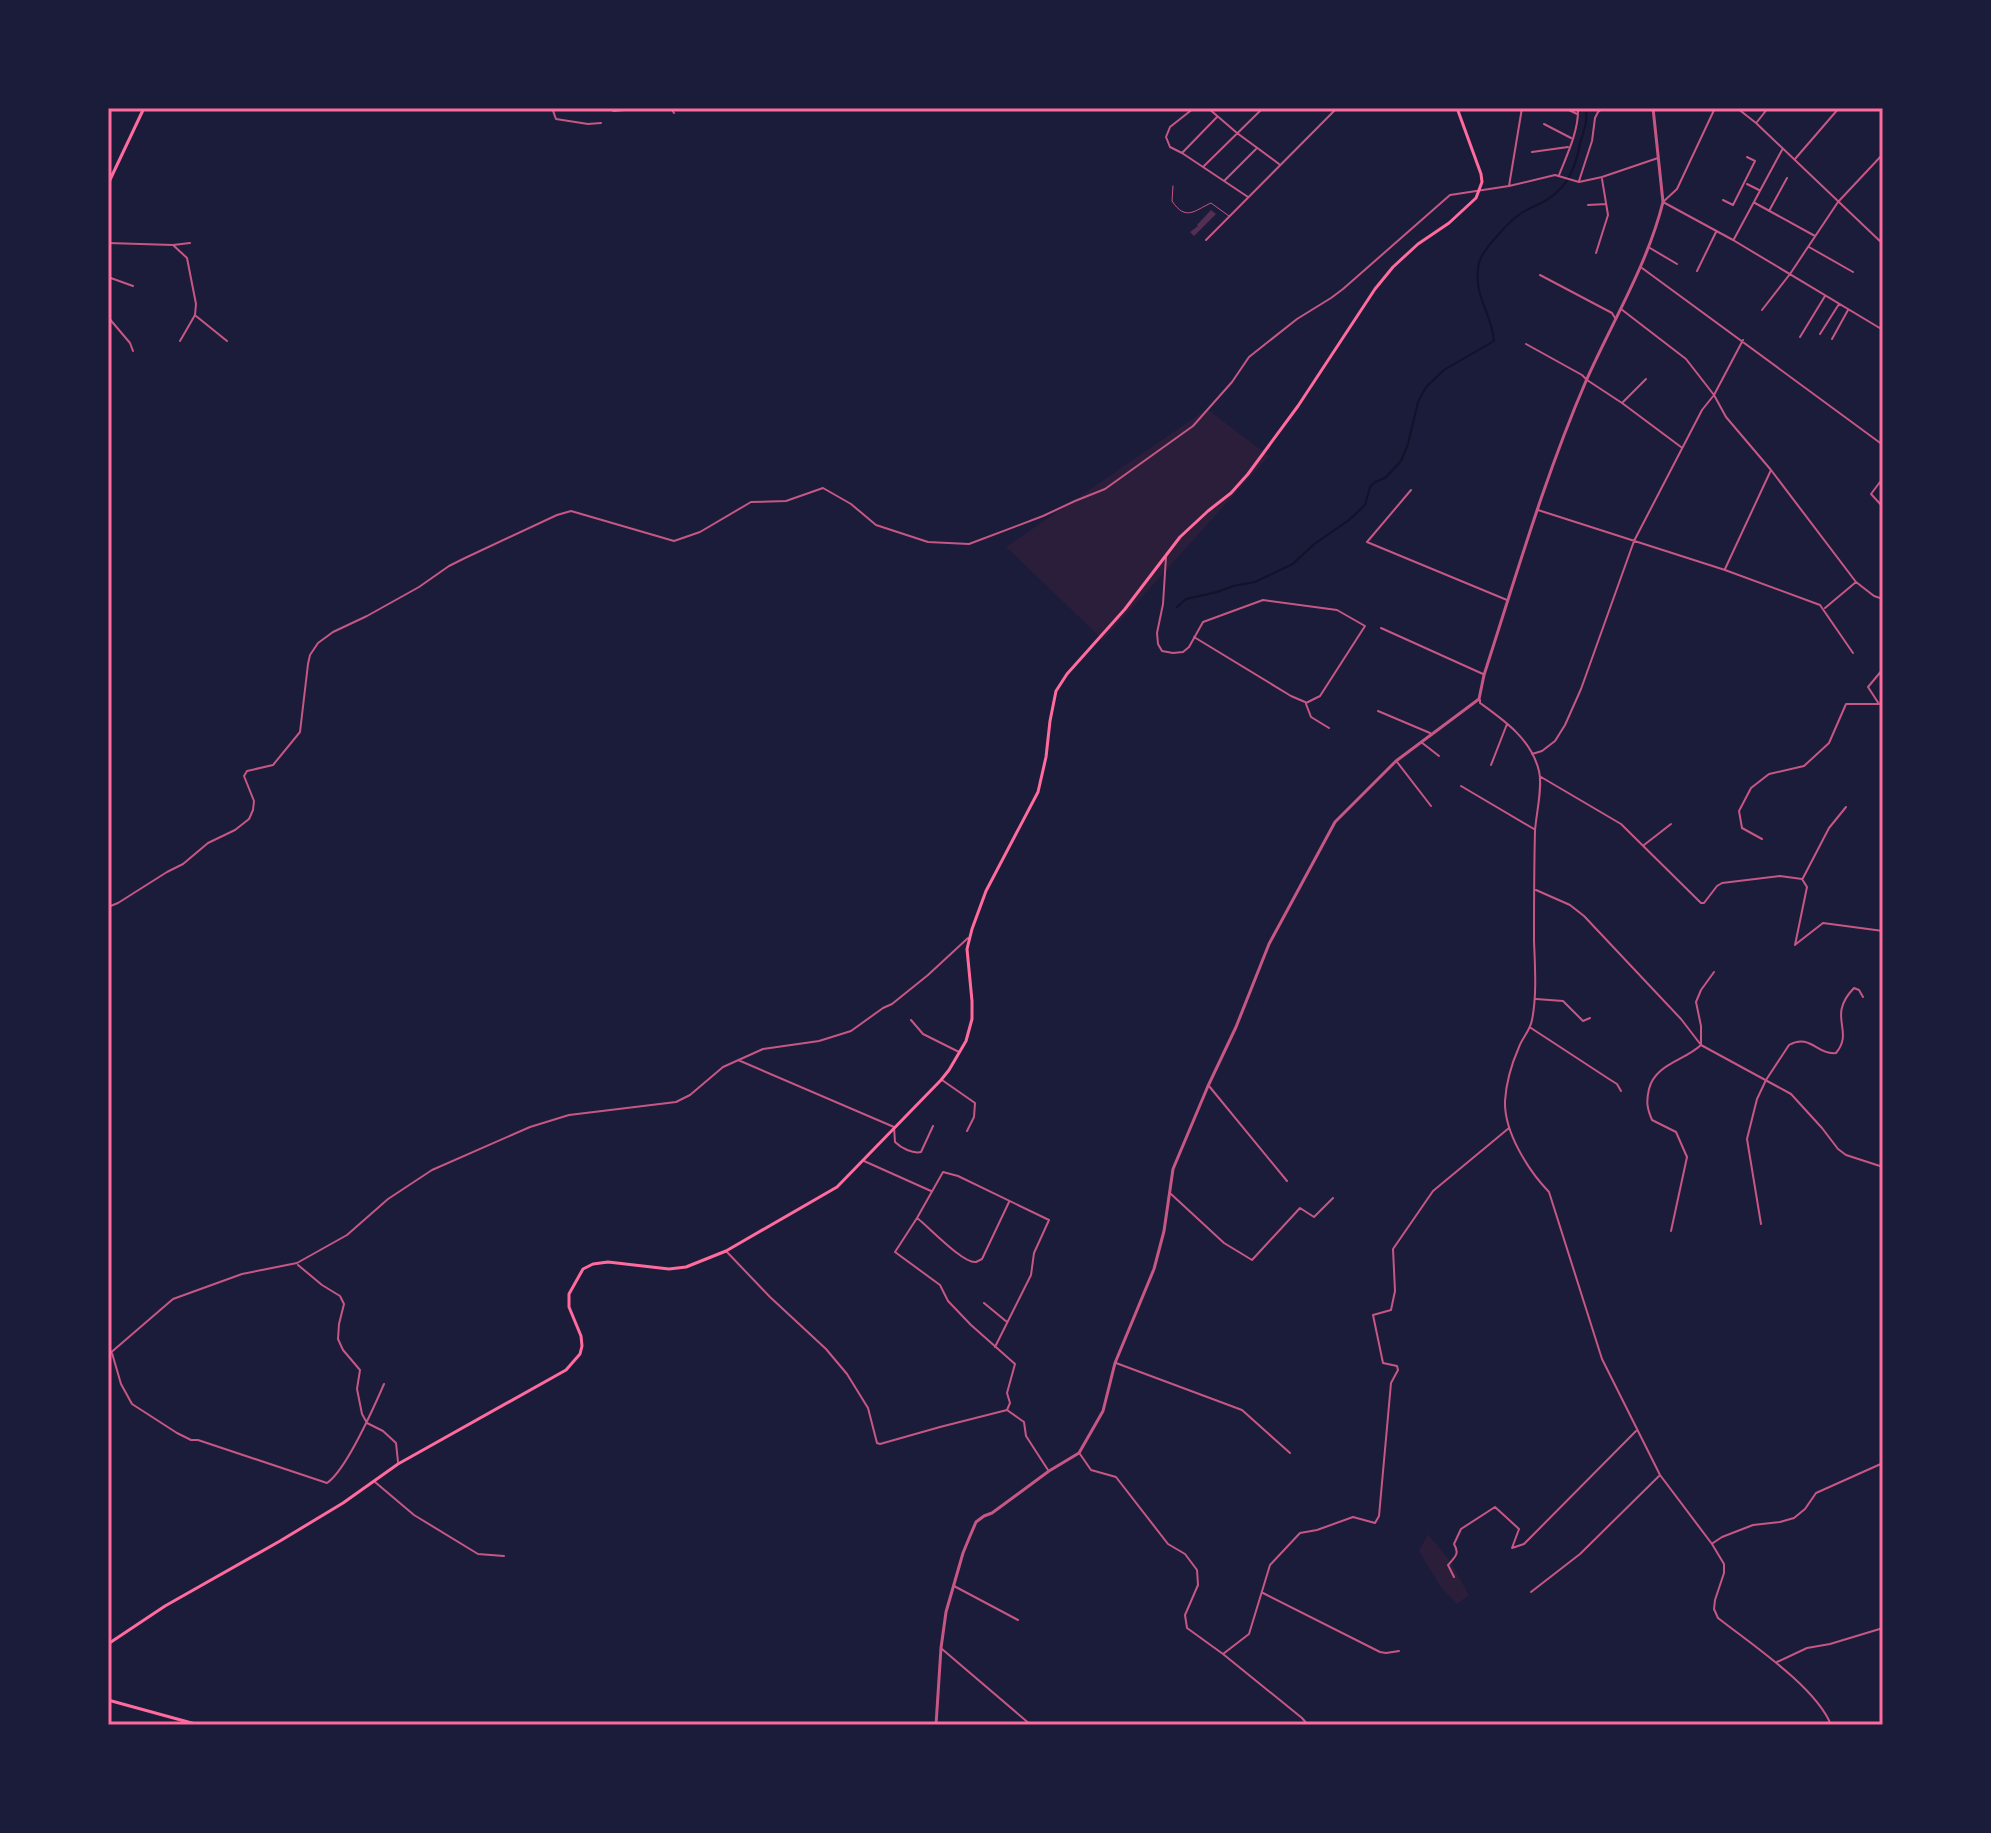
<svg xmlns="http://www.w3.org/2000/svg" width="1991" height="1833" font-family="Signika,sans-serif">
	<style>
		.green { fill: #2a1e3b }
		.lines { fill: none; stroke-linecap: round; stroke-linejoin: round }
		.stream { stroke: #12122b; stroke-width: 2 }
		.building { fill: #542f53 }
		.service { stroke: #c65784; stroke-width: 1 }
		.minor { stroke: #c65784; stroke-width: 2 }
		.tertiary { stroke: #c65784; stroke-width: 3 }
		.secondary { stroke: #ff6b9d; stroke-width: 3 }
		.primary { stroke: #ff6b9d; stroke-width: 3 }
		.neatline { fill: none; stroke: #ff6b9d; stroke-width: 3 }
	</style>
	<rect width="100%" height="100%" fill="#1b1b3a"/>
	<path class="green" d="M1207,409L1269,456L1103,640L1006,547Z
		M1428,1534L1450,1561L1469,1595L1457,1604L1440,1586L1419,1551Z"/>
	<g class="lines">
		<path class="stream" d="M1177,607L1186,599L1217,592L1233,586L1255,582L1293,564L1313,545L1349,520L1365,505L1370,487L1375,482L1385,478L1401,461L1408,444L1418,402L1426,387L1444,370L1494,341C1492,312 1472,296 1479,263C1482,250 1511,219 1523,212C1537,204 1548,202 1560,189C1572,178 1577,159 1580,144C1583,132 1589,120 1585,108"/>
	</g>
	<path class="building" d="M1211,210L1216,214L1194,236L1190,232L1198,226L1197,225Z"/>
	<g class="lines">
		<path class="service" d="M1173,186L1172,201C1186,222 1195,210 1211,203L1229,216"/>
		<path class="minor" d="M552,108L556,119L588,124L601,123
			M607,108L614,111L646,108
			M671,108L674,113
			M1194,108L1170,127L1166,137L1170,147L1182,153L1248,197
			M1208,108L1237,133L1279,164
			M1565,108L1577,114
			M1715,108L1677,189L1663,202L1733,240L1883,330
			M1737,108L1756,123L1883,244
			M1757,122L1768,108
			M1544,124L1571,138
			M1532,152L1568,147
			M1182,153L1217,117
			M1795,159L1839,108
			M1204,166L1263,108
			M1559,175C1567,155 1579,130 1578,108
			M1224,181L1256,149
			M1579,181L1592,141L1595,118L1598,112L1603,108
			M1747,184L1759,190
			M1509,186L1522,108
			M1723,200L1733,205L1755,161L1747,157
			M1755,203L1815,236
			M1588,205L1606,204
			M1769,211L1787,178
			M1734,239L1782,150
			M1206,240L1337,108
			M108,243L173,245L190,243
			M173,245L187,258L196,304L195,315L180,341
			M1809,247L1853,272
			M1650,248L1677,264
			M1596,253L1608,215L1602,179
			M1642,268L1883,445
			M1697,271L1716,232
			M1540,275L1612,313L1615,318
			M108,277L133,286
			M1621,309L1686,359L1714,395L1726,417L1771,470L1856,582L1874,596L1883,599
			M1762,310L1790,274L1838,202L1883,154
			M196,316L227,341
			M108,317L130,343L133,351
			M1820,334L1839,304
			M1800,337L1825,296
			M1832,339L1848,310
			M1526,344L1582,375L1587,380L1622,403L1681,447
			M1623,402L1646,379
			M1883,478L1871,494L1883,507
			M1411,490L1367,542L1507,600
			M1538,510L1725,570L1820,605L1853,653
			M1166,557L1163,604L1157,633L1158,644L1162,651L1173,653L1183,652L1189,647L1203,622L1263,600L1337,610L1365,626L1320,696L1306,703
			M1725,569L1771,470
			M1825,608L1856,582
			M1381,628L1483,674
			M1194,637L1291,696L1305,702
			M1480,700V703C1505,721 1531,739 1539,771C1543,787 1536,814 1535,831C1534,868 1534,905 1534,941C1535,967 1537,995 1532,1020C1530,1031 1522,1038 1519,1047C1512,1063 1506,1084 1505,1101C1504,1132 1528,1170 1549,1192L1602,1359L1660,1475L1712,1544L1724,1564V1573L1715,1600L1714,1609L1718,1618C1751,1644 1816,1687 1831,1725
			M1306,704L1311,717L1329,728
			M1378,711L1430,733
			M1421,742L1439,756
			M1532,754L1542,751L1555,741L1565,725L1581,689L1634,541L1702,410L1714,395L1743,340
			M1397,762L1431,806
			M1491,765L1507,724
			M1541,777L1621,824L1701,903H1704L1717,886L1722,883L1780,876L1802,879L1807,887L1795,945
			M1461,786L1534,829
			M1762,839L1742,828L1739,811L1751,788L1769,774L1804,766L1829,743L1846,704H1879L1868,687L1883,669
			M1644,845L1671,824
			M1803,878L1829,828L1846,807
			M1536,890L1570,905L1584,916L1681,1019L1701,1045L1791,1094L1822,1128L1838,1149L1846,1155L1883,1167
			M108,907L118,903L167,872L183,864L208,843L235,830L249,819L253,810L254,801L244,776L247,771L273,765L300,732L308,664L310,655L318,643L333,632L367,616L419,587L449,566L465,558L557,515L571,511L674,541L700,532L751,502L786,501L823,488L851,504L876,525L928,542L969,544L1043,516L1075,501L1105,489L1193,426L1232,382L1249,357L1297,319L1331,298L1343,289L1450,195L1509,186L1555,175L1579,182L1602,177L1658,158
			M1796,944L1823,923L1883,931
			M1536,999L1563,1001L1583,1021L1590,1018
			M911,1020L923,1034L959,1052
			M1531,1028L1609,1079L1617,1084L1621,1091
			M738,1060L894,1127L895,1142C901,1148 913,1154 921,1152L933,1126
			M942,1080L975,1103L974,1117L967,1131
			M1209,1086L1287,1181
			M864,1161L931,1191
			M1171,1194L1224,1243L1252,1260L1300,1208L1314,1217L1333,1198
			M917,1218C928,1226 963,1264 976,1262C978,1261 980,1260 982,1259L1009,1202
			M1761,1224L1747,1139L1757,1099L1766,1080L1789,1045C1810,1033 1817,1055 1836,1053C1855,1030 1826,1017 1854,988L1859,990L1863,997
			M1671,1231L1687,1157L1676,1132L1652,1120C1647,1108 1646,1102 1649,1089C1655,1064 1684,1061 1701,1045V1026L1696,1002L1701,990L1714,972
			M726,1251L770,1297L826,1349L847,1374L868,1408L877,1443L880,1444L940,1427L1007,1410L1024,1422L1026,1436L1048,1470
			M298,1265L322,1285L340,1296L344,1304L339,1324L338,1339L343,1350L360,1370L357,1389L362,1414L367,1423L383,1431L396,1443L398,1462
			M984,1303L1007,1322
			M995,1347L1031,1275L1034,1253L1049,1220L958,1176L943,1172L917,1218L895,1252L940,1285L948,1301L971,1325L1015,1364L1007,1393L1010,1403L1007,1410
			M112,1353L121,1384L132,1404L177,1433L191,1440H198L327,1483C346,1470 374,1407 384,1384
			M108,1355L173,1299L242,1274L297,1263L347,1235L388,1199L432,1170L530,1127L569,1115L676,1102L690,1095L723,1067L763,1049L819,1041L851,1031L883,1008L892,1004L928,975L968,938
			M1116,1363L1242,1410L1290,1453
			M1080,1454L1091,1470L1116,1477L1168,1544L1185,1554L1197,1570L1198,1585L1185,1615L1187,1628L1223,1654L1302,1718L1308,1725
			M375,1482L414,1515L478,1554L504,1556
			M1713,1543L1722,1537L1753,1525L1780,1522L1794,1518L1805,1509L1816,1493L1883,1463
			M1454,1577L1448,1565C1455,1557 1460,1554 1454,1544L1461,1529L1495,1507L1519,1529L1512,1548L1524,1544L1636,1431
			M954,1586L1018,1620
			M1531,1592L1580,1554L1659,1476
			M1263,1593L1380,1652L1386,1653L1399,1651
			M942,1649L1031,1725
			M1223,1654L1249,1634L1270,1565L1300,1533L1317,1530L1353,1517L1375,1523L1379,1516L1391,1383L1398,1370L1397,1366L1383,1363L1373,1315L1391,1310L1395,1291L1393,1249L1433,1191L1509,1128
			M1777,1662L1807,1648L1830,1644L1883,1628"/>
		<path class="tertiary" d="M936,1725L941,1648L946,1612L963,1553L970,1536L976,1522L984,1516L992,1513L1049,1471L1079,1453L1103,1411L1115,1363L1154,1269L1164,1231L1173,1169L1208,1086L1236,1027L1269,944L1335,822L1396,761L1479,699L1484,675C1516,576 1545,476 1586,381C1612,322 1647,266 1663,202L1653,108"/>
		<path class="secondary" d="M108,184L144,108"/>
		<path class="primary" d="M108,1644L165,1606L280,1541L343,1503L398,1464L566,1370L580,1354L582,1346L581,1336L569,1307V1294L583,1269L593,1264L608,1262L669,1269L686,1267L726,1251L837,1187L941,1080L949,1070L966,1041L972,1019V1001L967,949L972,929L986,891L1038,792L1046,757L1050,721L1056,691L1067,674L1125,609L1180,537L1208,511L1231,493L1248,474L1298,406L1375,289L1393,267L1418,244L1449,223L1476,198L1482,182L1481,174L1457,108
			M108,1700L199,1725"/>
	</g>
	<rect width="1991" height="1833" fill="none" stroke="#1b1b3a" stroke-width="220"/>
	<rect x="110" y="110" width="1771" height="1613" class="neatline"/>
</svg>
